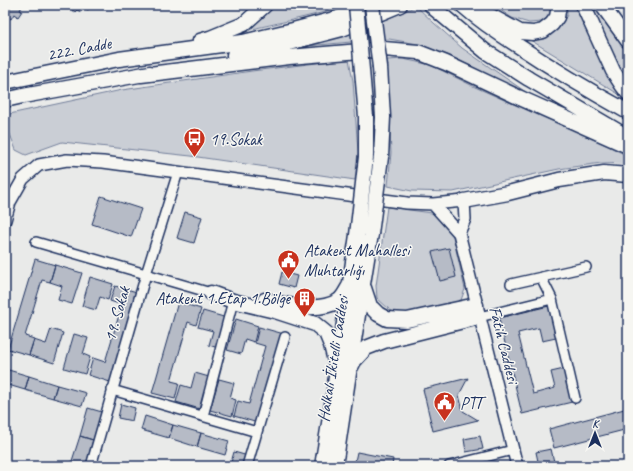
<svg xmlns="http://www.w3.org/2000/svg" width="633" height="471" font-family="Caveat,sans-serif">
	<style>
		.green { fill: #caced5; stroke: #727e9a }
		.building { fill: #b6bbc6; stroke: #1b2f5e }
		.lines { fill: none; stroke-linecap: round; stroke-linejoin: round }
		.minor-casing { stroke: #1b2f5e; stroke-width: 12 }
		.tertiary-casing { stroke: #1b2f5e; stroke-width: 14 }
		.primary-casing { stroke: #1b2f5e; stroke-width: 17 }
		.minor { stroke: #f6f6f2; stroke-width: 9 }
		.tertiary { stroke: #f6f6f2; stroke-width: 11 }
		.primary { stroke: #f6f6f2; stroke-width: 14 }
		.primary-bridge-casing { stroke: #1b2f5e; stroke-width: 17; stroke-linecap: butt }
		.primary-bridge { stroke: #f6f6f2; stroke-width: 14 }
		.labels { text-anchor: middle; dominant-baseline: central; stroke-width: 3; stroke-linejoin: round; paint-order: stroke }
		.street-label { font-size: 17px; fill: #1b2f5e; stroke: #f6f6f2 }
		.poi-label { font-size: 17px; fill: #1b2f5e; stroke: #f6f6f2; text-anchor: start }
	</style>
	<rect width="100%" height="100%" fill="#e9eae9"/>
	<filter id="ink" filterUnits="userSpaceOnUse"><feTurbulence type="fractalNoise" baseFrequency=".025" numOctaves="2"/><feDisplacementMap in="SourceGraphic" scale="8" xChannelSelector="R" yChannelSelector="G"/><feConvolveMatrix kernelMatrix="1 2 1 2 8 2 1 2 1" color-interpolation-filters="sRGB"/></filter>
	<g filter="url(#ink)">
		<path class="green" d="M273,5H348C314,16 278,23 243,31L265,14Z
			M493,5H555L551,15L541,22L529,23L512,18Z
			M567,5H575L577,8L625,98L527,38L540,37L553,33L561,25L567,15Z
			M589,5H592L607,23L628,51V83L619,68Z
			M416,6L434,23L462,48L533,97L450,56L418,44L389,39L351,42L306,46L382,21Z
			M349,59L353,81L358,152L355,180L191,156L62,142L26,155L16,150L5,121V115L122,90L252,71Z
			M403,59L431,65L475,87L610,147L628,156V164L601,163L559,169L453,192L412,191L388,186L391,153L387,60Z
			M387,207L432,213L452,232L465,289L460,303L400,315L390,310L377,298L376,286Z"/>
		<path class="building" d="M5,5H23L20,10L22,11L18,17L14,14L11,19L7,17L6,19Z
			M72,5H92L88,10L84,7L81,12L77,10L75,12L71,9L73,6Z
			M138,5H149L147,9L143,7L141,9L137,6Z
			M101,196L141,209L131,237L92,224Z
			M185,212L202,217L194,243L177,238Z
			M449,248L456,277L440,281L432,252Z
			M35,259L55,265L50,282L42,280L25,336L34,339L29,355L8,349Z
			M55,265L82,273L72,304L58,300L62,286L50,282Z
			M282,272L297,276L294,288L279,284Z
			M90,277L113,284L108,300L100,297L96,310L82,306Z
			M115,286L137,292L110,382L88,375L93,358L105,362L122,305L110,301Z
			M178,302L201,309L196,325L188,322L171,381L179,383L175,399L152,393Z
			M549,306L556,338L542,341L539,328L518,333L533,394L555,388L551,372L564,369L572,402L522,414L499,318Z
			M203,311L227,318L218,348L209,345L213,331L198,327Z
			M236,319L258,326L254,342L245,339L241,354L227,350Z
			M259,327L284,334L258,423L234,416L238,401L249,404L265,346L255,343Z
			M51,329L63,333L54,363L29,355L34,340L46,344Z
			M74,334L88,338L83,354L90,357L85,374L64,368Z
			M5,369L29,376L25,390L5,384Z
			M195,373L209,377L200,409L176,402L181,385L191,388Z
			M29,376L57,385L53,398L25,390Z
			M468,378L459,395L463,411L478,420L433,431L423,389Z
			M219,379L234,383L230,398L236,400L232,416L210,410Z
			M57,385L86,393L82,406L53,398Z
			M121,404L135,408L132,421L118,418Z
			M88,408L102,412L93,440L80,436Z
			M628,408V429L554,448L549,429Z
			M145,416L173,425L169,438L141,430Z
			M173,425L201,433L197,447L169,438Z
			M201,433L229,441L225,455L197,447Z
			M80,436L93,440L86,466H77L71,464Z
			M480,436L483,449L466,452L464,439Z
			M551,449L555,466H539L536,452Z
			M234,452L248,456L245,466H230Z
			M357,452L393,459L392,466H354Z
			M489,461L490,466H469Z"/>
		<g class="lines">
			<defs>
				<path id="minor" d="M36,242L211,293
					M541,277L552,299L575,398
					M511,284L586,267
					M479,317L552,299
					M112,390L257,432
					M203,416L233,301
					M91,466L146,274L178,172
					M247,466L285,337
					M449,466L513,450"/>
				<path id="tertiary" d="M433,204L459,233L517,466
					M5,220L10,202L23,179L39,165L67,160L103,162L407,203L433,204L464,201L465,219L459,233"/>
				<path id="primary" d="M431,5L436,10L485,51L529,79L628,137
					M462,5C479,20 498,33 517,45C553,69 590,91 628,112
					M583,5L613,71L622,85L628,93
					M602,5L628,41
					M478,9L520,32L533,33L543,31L552,24L557,17L559,5
					M200,41L210,38L244,24L265,5
					M234,55L277,46L342,29L400,5
					M380,67L383,117L381,157
					M362,70L366,117V157
					M141,75L289,57L384,49L418,52L446,63L518,97L628,146
					M5,82L119,59L243,42L293,30L338,18L368,5
					M5,100L23,96L150,73
					M464,201L508,193L559,180L604,173L628,175
					M364,288L370,306L378,314L387,319L407,320L476,305
					M211,293L233,301L275,311L315,324L326,333L331,345L335,361
					M265,300C287,305 318,313 338,301C343,298 346,291 349,286
					M351,367L354,361L366,348L384,341L479,317
					M322,466L331,411L357,235
					M335,466L354,340L371,234"/>
			</defs>
			<use href="#minor" class="minor-casing"/>
			<use href="#tertiary" class="tertiary-casing"/>
			<use href="#primary" class="primary-casing"/>
			<use href="#minor" class="minor"/>
			<use href="#tertiary" class="tertiary"/>
			<use href="#primary" class="primary"/>
			<defs>
				<path id="primary-bridge" d="M356,5L362,70
					M372,5L380,67
					M371,234L381,157
					M357,235L366,157"/>
			</defs>
			<use href="#primary-bridge" class="primary-bridge-casing"/>
			<use href="#primary-bridge" class="primary-bridge"/>
		</g>
	</g>
	<defs>
		<symbol id="bus-pin" viewBox="-11 -11 22 30"><path d="M0 17L-7.5 6A9.5 9.5 0 1 1 7.5 6Z" fill="#c8321e" stroke="#f6f6f2"/><path d="M-5-6H5V4H4V6H2V4H-2V6H-4V4H-5ZM-3.5-4V0h7V-4ZM-3.5 1.2v1.5H-2V1.2ZM2 1.2v1.5H3.5V1.2Z" fill="#fff"/></symbol>
		<symbol id="civic-pin" viewBox="-11 -11 22 30"><path d="M0 17L-7.5 6A9.5 9.5 0 1 1 7.5 6Z" fill="#c8321e" stroke="#f6f6f2"/><path d="M-.6-6.5H3V-4.5H.6V-3L4-1V1h2V6H-6V1h2V-1L-.6-3ZM-1.2 2.5V6h2.4V2.5Z" fill="#fff"/></symbol>
		<symbol id="building-pin" viewBox="-11 -11 22 30"><path d="M0 17L-7.5 6A9.5 9.5 0 1 1 7.5 6Z" fill="#c8321e" stroke="#f6f6f2"/><path d="M-4-6H4V6H1V3H-1V6H-4ZM-2.5-4.3h1.7v1.8h-1.7ZM.8-4.3h1.7v1.8H.8ZM-2.5-1h1.7V.8h-1.7ZM.8-1h1.7V.8H.8Z" fill="#fff"/></symbol>
	</defs>
	<g fill-rule="evenodd">
		<use href="#bus-pin" x="182" y="126" width="25" height="34"/>
		<use href="#civic-pin" x="276" y="248" width="25" height="34"/>
		<use href="#building-pin" x="292" y="286" width="25" height="34"/>
		<use href="#civic-pin" x="432" y="390" width="25" height="34"/>
	</g>
	<g class="labels">
		<g class="street-label">
			<text transform="translate(79 49) rotate(-11)">222. Cadde</text>
			<text transform="translate(117 314) rotate(-74)">19. Sokak</text>
			<text transform="translate(504 345) rotate(76)">Fatih Caddesi</text>
			<text transform="translate(333 359) rotate(-81)">Halkalı İkitelli Caddesi</text>
		</g>
		<g class="poi-label">
			<text x="210" y="139">19.Sokak</text>
			<text x="304" y="250">Atakent Mahallesi<tspan x="304" dy="20">Muhtarlığı</tspan></text>
			<text x="290" y="298" text-anchor="end">Atakent 1.Etap 1.Bölge</text>
			<text x="460" y="403">PTT</text>
		</g>
	</g>
	<rect width="633" height="471" fill="none" stroke="#f6f6f2" stroke-width="20"/>
	<rect x="10" y="10" width="613" height="451" fill="none" stroke="#1b2f5e" stroke-width="1.5" filter="url(#ink)"/>
	<g transform="translate(595 433)" stroke="#f6f6f2" stroke-width="3" paint-order="stroke">
	<path d="M0-3L7 15L0 10L-7 15Z" fill="#1b2f5e"/>
	<text y="-6" font-size="11" font-weight="bold" text-anchor="middle" fill="#1b2f5e">K</text>
	</g>
</svg>
